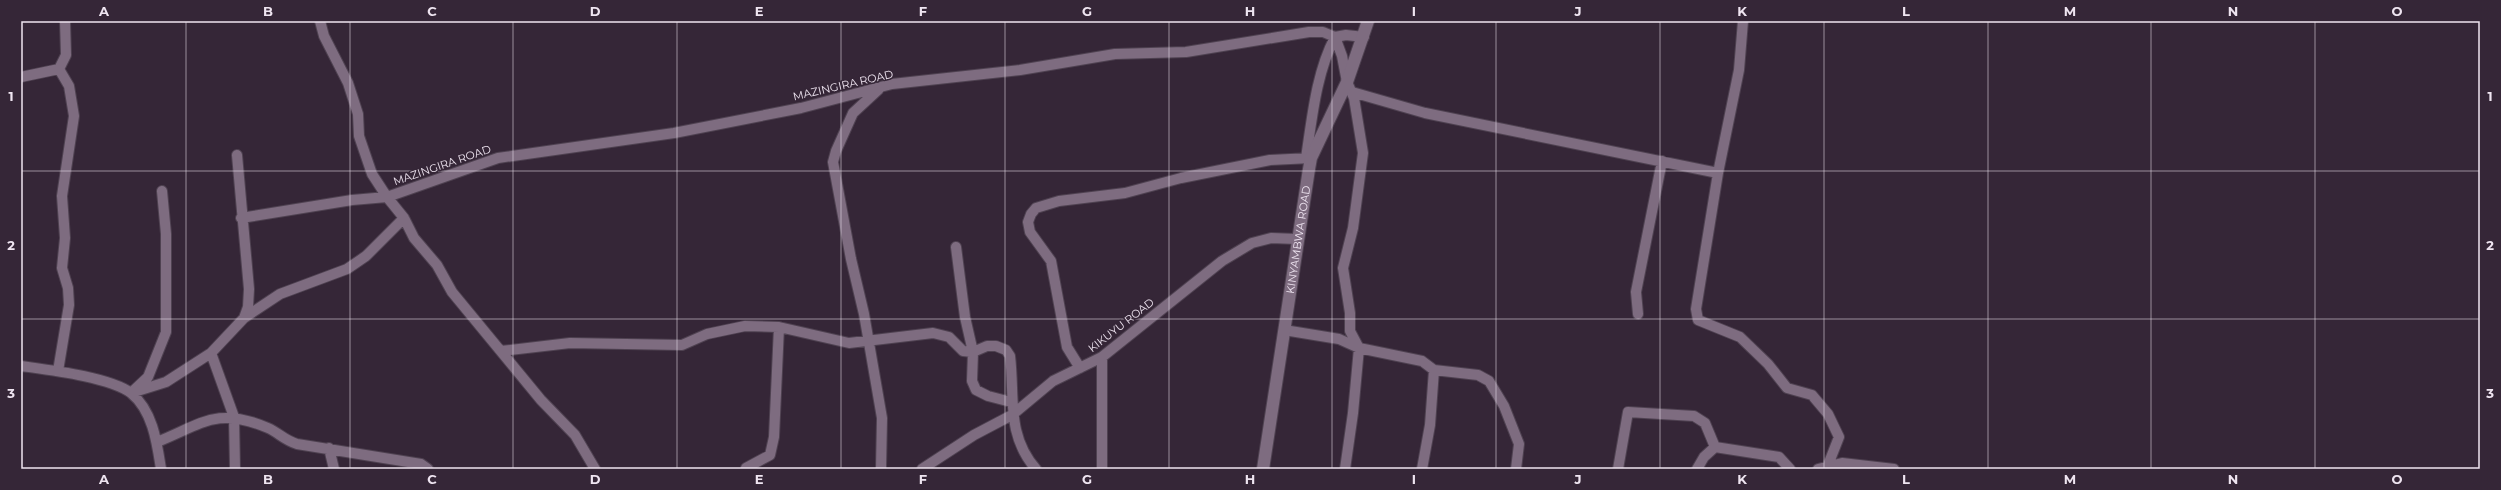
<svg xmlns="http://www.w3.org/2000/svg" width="2501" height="490" font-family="Montserrat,sans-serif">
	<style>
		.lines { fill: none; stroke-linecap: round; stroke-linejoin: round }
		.minor-casing { stroke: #4f4251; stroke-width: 12 }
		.tertiary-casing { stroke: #4f4251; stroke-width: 14 }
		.minor { stroke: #7e6c80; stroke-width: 10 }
		.tertiary { stroke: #7e6c80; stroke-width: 12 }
		.grid { fill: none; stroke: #efe5f1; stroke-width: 1; stroke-opacity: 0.55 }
		.labels { text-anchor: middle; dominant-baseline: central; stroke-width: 3; stroke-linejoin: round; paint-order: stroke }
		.street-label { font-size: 11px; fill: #efe5f1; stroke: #352637 }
		.neatline { fill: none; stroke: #efe5f1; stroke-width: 1.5 }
		.grid-label { font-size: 13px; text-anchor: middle; font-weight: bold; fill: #efe5f1 }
	</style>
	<rect width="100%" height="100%" fill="#352637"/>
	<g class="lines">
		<defs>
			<path id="minor" d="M320,21L324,36L348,83L358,114L359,136L372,174L387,197L498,158L674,133L801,108L892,84L1020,70L1115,54L1186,52L1309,32H1323L1335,37L1342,56L1347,82L1354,98L1363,153L1353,228L1343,268L1350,313V331L1359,348L1353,413L1345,469
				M1743,21L1739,70L1718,173L1696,309L1698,320L1740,337L1768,364L1787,388L1812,395L1828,414L1839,437L1828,465
				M21,77L59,69
				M879,89L853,113L836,151L833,162L851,259L864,314L882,418L881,469
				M1352,92L1425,113L1718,173
				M1306,158C1312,119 1316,73 1335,37L1346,35L1364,37
				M241,218L352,200L387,197L404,218L414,238L437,265L452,292L541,400L575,435L595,469
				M956,247L965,317L973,352L972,381L976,390L988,396L1011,402
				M1638,314L1636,292L1662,161
				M244,318L280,294L347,269L366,256L404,218
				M1284,330L1339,339L1359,348L1422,361L1434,370L1430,425L1422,469
				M501,351L570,343L682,345L707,334L745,326L779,327L849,343L933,333L949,337L963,351L973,352L987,346H996L1006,350L1010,356C1015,397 1006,435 1036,469
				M211,353L234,417L235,469
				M21,366C49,370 109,377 131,393C153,411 157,443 161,469
				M1080,368L1067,347L1051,261L1030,232L1028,222L1031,214L1036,208L1059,201L1125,193L1181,178L1270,160L1311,158
				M1434,370L1478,375L1489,381L1504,406L1519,444L1516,469
				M58,371L69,305L68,288L62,268L65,238L62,196L74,116L69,86L59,69L66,55L65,21
				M131,393L166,382L211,353L244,318L248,307L249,289L237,155
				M131,393L148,377L166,332V234L162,191
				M157,442C202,424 217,406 268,428C279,433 284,440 297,444L421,464L428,469
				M329,448L334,469
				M746,468L770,455L774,437L779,327
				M922,469L974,435L1012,415L1053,381L1102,357L1222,261L1252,243L1271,238L1297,239
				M1102,469V357
				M1618,469L1628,412L1694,416L1705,423L1715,447
				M1697,469L1704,457L1715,447L1779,457L1790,469
				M1818,469L1842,463L1894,469"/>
			<g id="tertiary">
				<path id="s1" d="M1263,469L1309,169L1311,158L1347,82L1368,21"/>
			</g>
		</defs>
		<use href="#minor" class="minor-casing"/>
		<use href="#tertiary" class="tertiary-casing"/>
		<use href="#minor" class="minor"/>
		<use href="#tertiary" class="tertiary"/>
	</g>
	<path class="grid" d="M186,21V469M350,21V469M513,21V469M677,21V469M841,21V469M1005,21V469M1169,21V469M1332,21V469M1496,21V469M1660,21V469M1824,21V469M1988,21V469M2151,21V469M2315,21V469M21,171H2480M21,319H2480"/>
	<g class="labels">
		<g class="street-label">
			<text transform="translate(843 85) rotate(-13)">MAZINGIRA ROAD</text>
			<text transform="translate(442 165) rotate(-19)">MAZINGIRA ROAD</text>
			<text stroke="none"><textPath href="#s1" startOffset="232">KINYAMBWA ROAD</textPath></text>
			<text transform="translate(1121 325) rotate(-38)">KIKUYU ROAD</text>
		</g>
	</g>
	<rect width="2501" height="490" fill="none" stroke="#352637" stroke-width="44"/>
	<rect x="22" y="22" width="2457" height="446" class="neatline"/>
	<g class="grid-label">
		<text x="104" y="16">A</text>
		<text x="268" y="16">B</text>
		<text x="432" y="16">C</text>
		<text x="595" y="16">D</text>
		<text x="759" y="16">E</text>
		<text x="923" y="16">F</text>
		<text x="1087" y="16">G</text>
		<text x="1250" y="16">H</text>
		<text x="1414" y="16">I</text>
		<text x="1578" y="16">J</text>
		<text x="1742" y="16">K</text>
		<text x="1906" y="16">L</text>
		<text x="2070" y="16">M</text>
		<text x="2233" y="16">N</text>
		<text x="2397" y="16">O</text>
		<text x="11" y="101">1</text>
		<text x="2490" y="101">1</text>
		<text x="11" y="250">2</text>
		<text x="2490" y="250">2</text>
		<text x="11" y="398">3</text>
		<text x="2490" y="398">3</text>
		<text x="104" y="484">A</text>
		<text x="268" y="484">B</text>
		<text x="432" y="484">C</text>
		<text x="595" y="484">D</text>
		<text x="759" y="484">E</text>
		<text x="923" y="484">F</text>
		<text x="1087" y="484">G</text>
		<text x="1250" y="484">H</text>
		<text x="1414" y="484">I</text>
		<text x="1578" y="484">J</text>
		<text x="1742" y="484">K</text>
		<text x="1906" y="484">L</text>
		<text x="2070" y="484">M</text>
		<text x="2233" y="484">N</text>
		<text x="2397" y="484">O</text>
	</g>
</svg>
